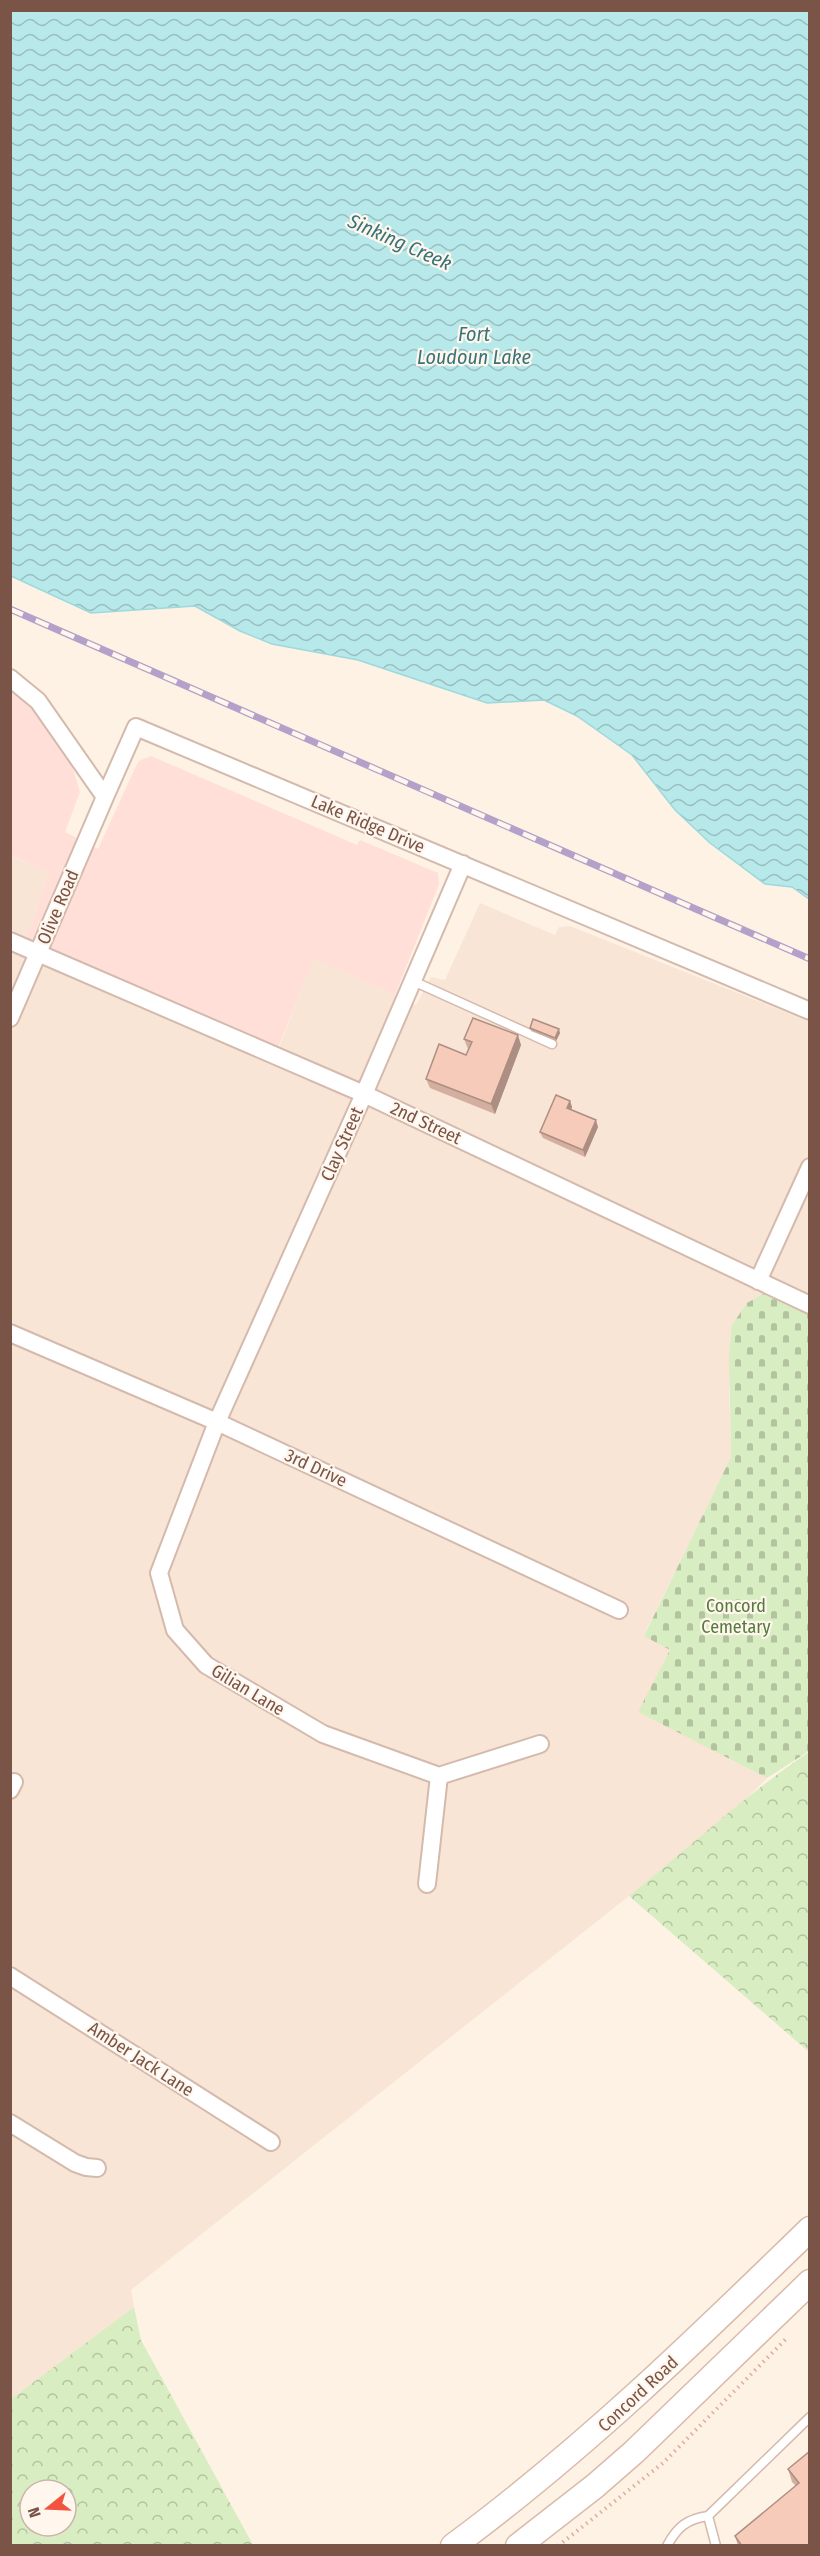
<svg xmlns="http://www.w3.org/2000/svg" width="820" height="2556" font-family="'Fira Sans Condensed',sans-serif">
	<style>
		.residential { fill: #f9e5d5 }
		.commercial { fill: #ffdfd8 }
		.forest { fill: url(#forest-crowns); fill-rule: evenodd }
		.cemetery { fill: url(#cemetery-stones) }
		.water { fill: url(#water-waves); stroke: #9cd9dd; stroke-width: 1.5 }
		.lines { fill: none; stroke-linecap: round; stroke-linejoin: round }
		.lane-casing { stroke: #d4baac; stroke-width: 11 }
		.street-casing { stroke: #d4baac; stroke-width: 20 }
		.secondary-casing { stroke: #d9bbab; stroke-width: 27 }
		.path { stroke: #dcae9c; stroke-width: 4; stroke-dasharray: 1.5 4.5; stroke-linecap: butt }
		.lane { stroke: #fff; stroke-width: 8 }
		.street { stroke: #fff; stroke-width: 16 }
		.secondary { stroke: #fff; stroke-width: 24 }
		.rail-casing { stroke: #b3a1c9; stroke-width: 7 }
		.rail { stroke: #fff6ed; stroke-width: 4.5; stroke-dasharray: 14; stroke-linecap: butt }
		.wall { fill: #d4afa0 }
		.shaded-wall { fill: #ac8e82 }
		.building { fill: #f6cbba; stroke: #ac8e82; stroke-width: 1.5 }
		.labels { text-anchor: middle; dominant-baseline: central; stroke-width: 4.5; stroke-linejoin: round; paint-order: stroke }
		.street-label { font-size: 18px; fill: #7a5447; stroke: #fff6ed }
		.park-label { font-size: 18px; fill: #547a3c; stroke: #fff6ed }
		.water-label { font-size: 20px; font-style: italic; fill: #367479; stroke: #fff6ed }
	</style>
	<defs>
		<pattern id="forest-crowns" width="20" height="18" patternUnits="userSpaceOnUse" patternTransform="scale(1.5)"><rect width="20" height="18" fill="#d8edc1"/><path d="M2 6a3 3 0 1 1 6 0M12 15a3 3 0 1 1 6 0" fill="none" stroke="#b4c39f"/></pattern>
		<pattern id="cemetery-stones" width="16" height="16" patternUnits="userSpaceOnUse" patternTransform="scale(1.5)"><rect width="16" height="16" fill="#d8edc1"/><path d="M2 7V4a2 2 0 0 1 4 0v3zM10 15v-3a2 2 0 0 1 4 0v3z" fill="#b4c39f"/></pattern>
		<pattern id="water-waves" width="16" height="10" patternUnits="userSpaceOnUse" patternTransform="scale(1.5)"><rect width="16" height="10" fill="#b7e8ea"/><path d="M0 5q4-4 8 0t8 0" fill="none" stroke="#9abfbf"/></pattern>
	</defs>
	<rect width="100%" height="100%" fill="#fef2e4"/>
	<path class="residential" d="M10,855L48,872L33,921L17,958L50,967L273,1063L314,957L416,1005L431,977L445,980L480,903L555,935L559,927L570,926L810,1022L809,1312L729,1387L731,1457L644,1635L670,1650L639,1712L767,1778L736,1809L629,1896L131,2290L134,2307L11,2399Z"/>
	<path class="commercial" d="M10,686L29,702L69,756L80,792L65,832L98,849L135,768L139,761L151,756L357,845L360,840L438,873L439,884L395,995L314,958L272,1063L50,967L16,957L33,921L48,872L11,855Z"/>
	<path class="forest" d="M809,1752V2052L629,1896C689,1848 745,1795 809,1752Z
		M134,2307L141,2340L253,2545H11V2399ZM30,2490H66V2526H30Z"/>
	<path class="cemetery" d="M766,1292L809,1312V1751L767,1778L638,1712L670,1650L644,1636L731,1457L729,1355L732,1325L747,1303Z"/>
	<path class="water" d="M11,10L809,11V899L792,887L765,884L710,843L675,810L632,755L577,716L544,700L487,703L358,660L272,644L240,631L195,606L91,613L11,576Z"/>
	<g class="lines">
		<defs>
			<path id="lane" d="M413,981L552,1044
				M708,2516L716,2546
				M667,2546C677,2527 687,2519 708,2516L810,2417"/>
			<path id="street" d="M10,678L38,701L105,797L136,727L810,1011
				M463,864L364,1094L217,1422L159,1573L175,1630L206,1665L323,1734L439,1776L540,1744
				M10,941L364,1094L810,1305
				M10,1018L105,797
				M758,1281L810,1167
				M10,1333L217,1422L619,1610
				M10,1790L14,1782
				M427,1884L439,1776
				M10,1976L271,2142
				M10,2123L75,2163L86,2167L97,2168"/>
			<path id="secondary" d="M453,2546C583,2450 695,2341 810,2229
				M518,2546L595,2486L634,2452L810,2282"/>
		</defs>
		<use href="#lane" class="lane-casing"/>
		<use href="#street" class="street-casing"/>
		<use href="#secondary" class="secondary-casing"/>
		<path class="path" d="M558,2546L663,2463L786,2339"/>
		<use href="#lane" class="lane"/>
		<use href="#street" class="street"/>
		<use href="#secondary" class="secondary"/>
		<defs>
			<path id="rail" d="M10,609L810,959"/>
		</defs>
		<use href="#rail" class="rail-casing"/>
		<use href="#rail" class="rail"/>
	</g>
	<path class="wall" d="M530,1028L560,1033L556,1041L531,1031Z
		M464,1039L521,1045L495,1114L430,1088L426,1079L466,1055L469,1049H468Z
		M570,1101L572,1107L571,1110L598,1127L585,1157L543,1138L540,1132Z
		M810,2451V2546H738L735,2536L796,2486L792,2482L788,2469Z"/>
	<path class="shaded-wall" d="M559,1029L560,1033L556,1041L555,1038Z
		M518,1035L521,1045L495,1114L491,1104Z
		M570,1101L572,1107L569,1114L567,1108Z
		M596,1120L598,1127L585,1157L583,1150Z"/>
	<path class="building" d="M473,1018L518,1035L491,1104L426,1079L439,1044L466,1055L472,1042L464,1039Z
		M533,1019L559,1029L555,1038L530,1028Z
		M556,1095L570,1101L567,1108L596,1120L583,1150L540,1132Z
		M810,2451V2546H742L735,2536L799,2483L788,2469Z"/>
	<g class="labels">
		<g class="street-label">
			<text transform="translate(368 824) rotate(23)">Lake Ridge Drive</text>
			<text transform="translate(58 907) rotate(-67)">Olive Road</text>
			<text transform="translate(426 1123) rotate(25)">2nd Street</text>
			<text transform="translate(342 1144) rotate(-66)">Clay Street</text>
			<text transform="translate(316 1468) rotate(25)">3rd Drive</text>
			<text transform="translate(248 1690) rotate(31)">Gilian Lane</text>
			<text transform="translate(141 2059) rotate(33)">Amber Jack Lane</text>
			<text transform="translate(638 2394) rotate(-43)">Concord Road</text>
		</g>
		<g class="park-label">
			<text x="736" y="1606">Concord<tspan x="736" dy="21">Cemetary</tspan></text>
		</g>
		<g class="water-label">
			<text transform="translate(400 242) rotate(24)">Sinking Creek</text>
			<text x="474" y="334">Fort<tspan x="474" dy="23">Loudoun Lake</tspan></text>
		</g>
	</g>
	<rect width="820" height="2556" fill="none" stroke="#7a5447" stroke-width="24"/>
	<g transform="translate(48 2508) rotate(252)"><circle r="28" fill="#fff6ed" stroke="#cab5ab" stroke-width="1.5"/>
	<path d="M0-4.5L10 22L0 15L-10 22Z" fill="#f3543f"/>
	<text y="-9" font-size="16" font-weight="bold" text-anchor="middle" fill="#7a5447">N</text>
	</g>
</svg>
